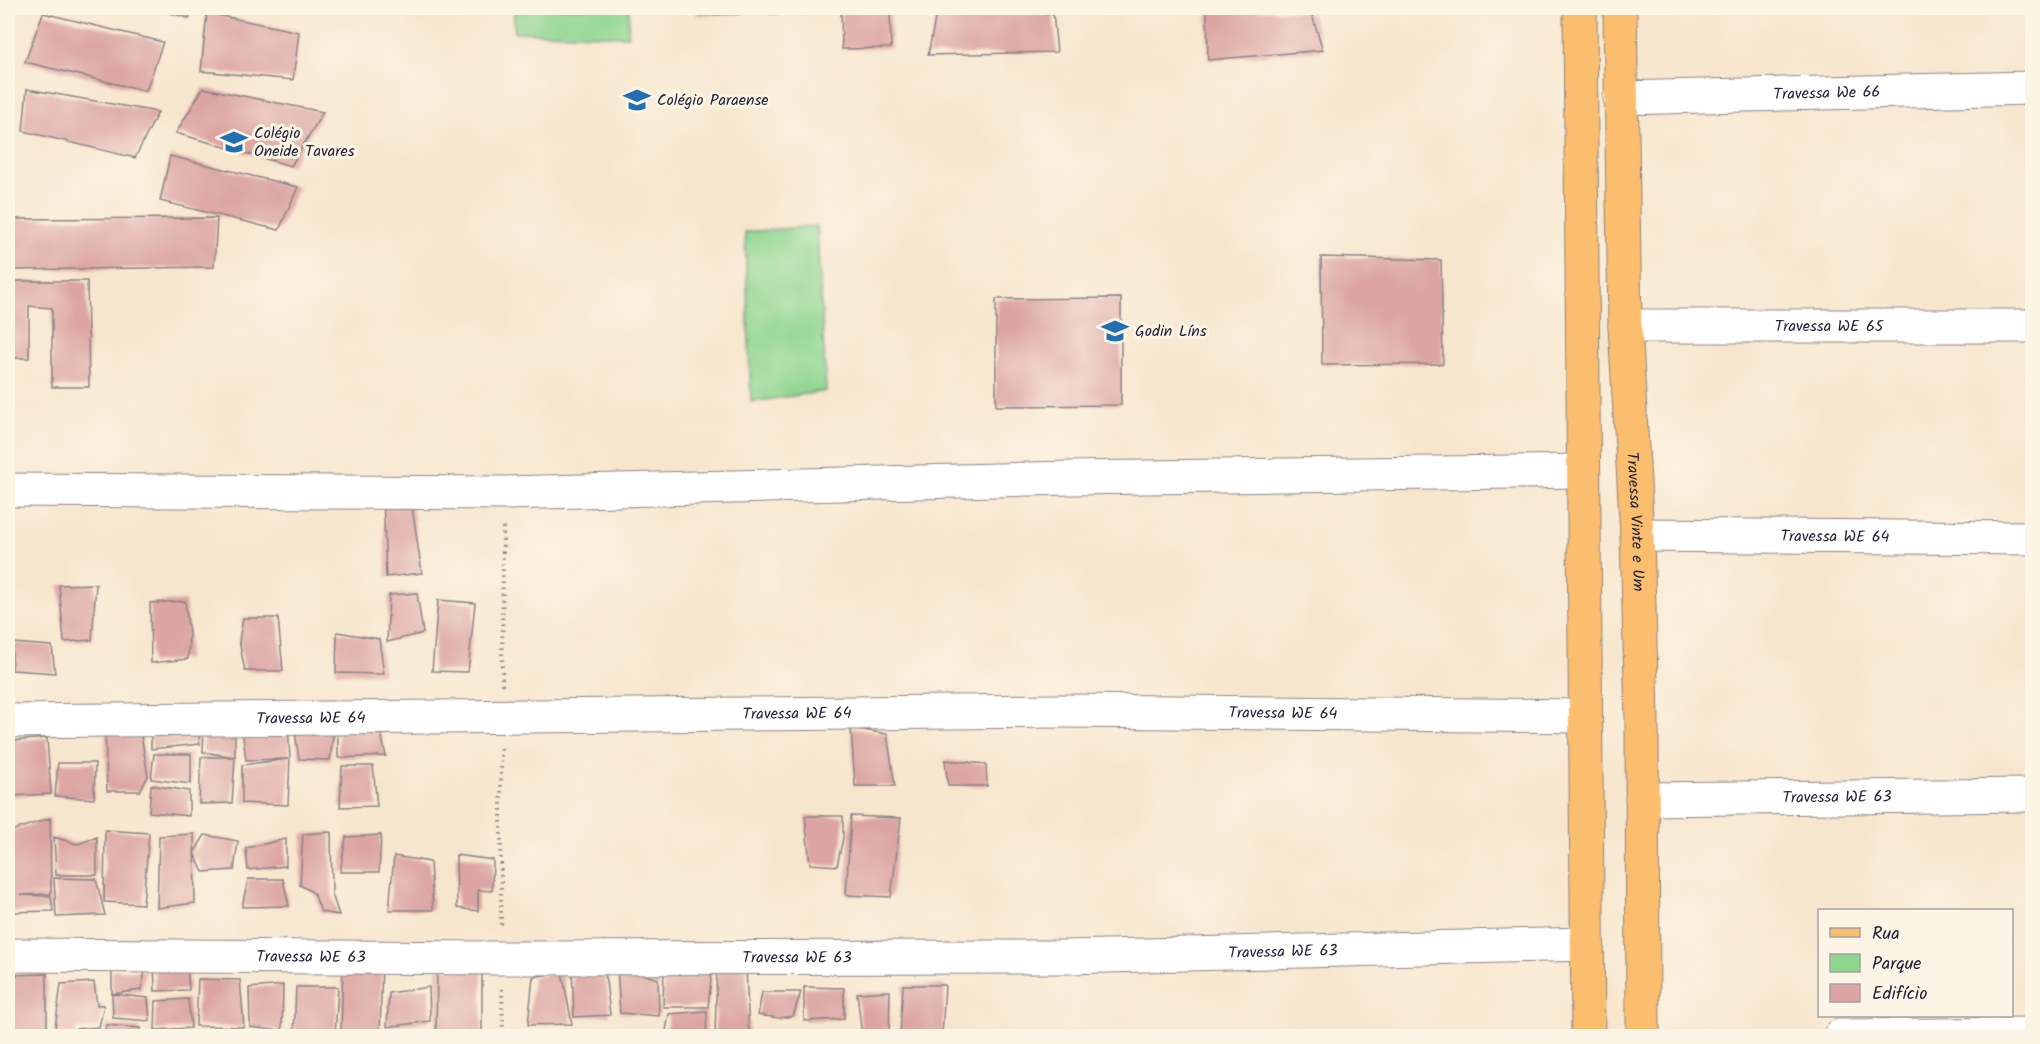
<svg xmlns="http://www.w3.org/2000/svg" width="2040" height="1044" font-family="Kalam,sans-serif">
	<style>
		.green { fill: #8fd690; stroke: #587c66; stroke-width: 1.5 }
		.building { fill: #dca5a3 }
		.lines { fill: none; stroke-linecap: round; stroke-linejoin: round }
		.street-casing { stroke: #8c8484; stroke-width: 35 }
		.primary-casing { stroke: #8c8484; stroke-width: 35 }
		.path { stroke: #8c8484; stroke-width: 4; stroke-dasharray: 1.5 4.5; stroke-linecap: butt }
		.street { stroke: #fff; stroke-width: 33 }
		.primary { stroke: #fbbe6e; stroke-width: 33 }
		.labels { text-anchor: middle; dominant-baseline: central; stroke-width: 6; stroke-linejoin: round; paint-order: stroke }
		.street-label { font-size: 16px; fill: #22223b; stroke: #fcf5e5 }
		.poi-label { font-size: 16px; fill: #22223b; stroke: #fcf5e5; text-anchor: start }
	</style>
	<rect width="100%" height="100%" fill="#fcf5e5"/>
	<filter id="ink" filterUnits="userSpaceOnUse"><feTurbulence type="fractalNoise" baseFrequency=".0167" numOctaves="2"/><feDisplacementMap in="SourceGraphic" scale="12" xChannelSelector="R" yChannelSelector="G"/><feConvolveMatrix kernelMatrix="1 2 1 2 8 2 1 2 1" color-interpolation-filters="sRGB"/></filter>
	<filter id="wash" filterUnits="userSpaceOnUse"><feTurbulence type="fractalNoise" baseFrequency=".008" numOctaves="4" result="noise"/><feDisplacementMap in="SourceGraphic" scale="24" xChannelSelector="R" yChannelSelector="G"/><feGaussianBlur stdDeviation="1.35" result="paint"/><feColorMatrix in="noise" values="0 0 0 0 0 0 0 0 0 0 0 0 0 0 0 0 0 1.4 0 .05"/><feComposite in="paint" operator="in"/></filter>
	<g filter="url(#wash)">
		<rect width="100%" height="100%" fill="#f7e6ce"/>
		<path class="green" d="M514,8H629L628,36L514,32Z
			M817,226L826,391L751,402L745,232Z"/>
		<g id="blocks">
			<path class="building" d="M153,8H192L189,18Z
				M696,8H741V14L697,15Z
				M769,8H812V13L769,14Z
				M841,8H890L891,48L842,49Z
				M1207,8L1311,12L1323,50L1208,60Z
				M43,13L163,42L146,91L25,62Z
				M207,13L299,32L293,80L201,71Z
				M1053,13L1057,52L928,55L936,14Z
				M203,88L323,112L291,166L176,133Z
				M27,89L158,112L135,158L23,131Z
				M170,156L298,187L279,230L160,201Z
				M217,218L214,267L11,270L8,219Z
				M1321,257L1441,260L1443,364L1322,365Z
				M8,281H87L89,387H52V308L29,306V358H8Z
				M1121,298V405L996,406V299Z
				M409,487L422,573L386,577L383,495Z
				M96,584L92,640L64,642L59,585Z
				M417,593L423,633L387,642L389,595Z
				M438,600L475,603L468,672L432,671Z
				M185,601L189,634L188,659L151,663L150,603Z
				M243,618H278L283,671H245L239,641Z
				M337,632L379,639L384,674L336,673Z
				M12,643L52,646L55,673L12,670Z
				M338,718L378,719L386,756L338,758Z
				M151,720L197,721L200,744L151,749Z
				M335,720L330,760L299,759L294,725Z
				M241,721L288,724L290,758L288,805L242,803V765L288,759L246,760Z
				M204,726L235,727V757L203,752Z
				M851,728L887,734L895,786H855Z
				M105,729H140L148,776L140,791H107Z
				M47,738L51,794L11,796L12,741Z
				M154,754H191V784L151,779Z
				M201,757H235L232,803L199,804Z
				M945,760L986,764L987,786H948Z
				M58,763H95L94,799L55,796Z
				M342,766H373L377,806L340,807Z
				M151,785L189,791V816L149,812Z
				M805,816H843V838L837,866L810,864Z
				M851,816L901,818L891,897L846,895Z
				M50,818L51,894L20,895L51,896L53,911L8,912V832Z
				M105,830L149,833L143,904L104,902Z
				M331,832L332,894L339,915L321,912L314,893L300,885L303,834Z
				M194,834L195,903L157,908L159,836Z
				M205,835L238,841L234,870L203,872L194,853Z
				M381,835L379,872H340L346,837Z
				M54,837L77,844L97,837V875H56Z
				M286,839V866L248,870L246,848Z
				M456,855L493,860L492,891L478,890V911L457,908Z
				M394,856L430,862L433,910H389Z
				M54,878L96,879L105,915L56,917Z
				M248,879H283L289,906L242,907Z
				M154,959L187,963L189,990L155,991Z
				M382,960L380,1034L341,1033L343,962Z
				M482,964V1036H436L437,969Z
				M604,964L610,1015L574,1017L572,967Z
				M717,964L746,967L749,1036H715Z
				M664,965L712,971L708,1007H663Z
				M617,966L658,979L659,1016L620,1013Z
				M112,970L145,971L141,990L112,994Z
				M562,972L572,1024L528,1025L533,977Z
				M47,974V1036H8V975Z
				M198,979L240,980L244,1027L196,1026Z
				M94,982L97,1005H104L99,1027L76,1029V1036H54L61,984Z
				M283,985L282,1031L250,1027L249,988Z
				M903,985H945L942,1036L900,1035Z
				M296,987H338L335,1036H294Z
				M429,987L430,1021L387,1027L389,993Z
				M804,987L844,988V1019L804,1021Z
				M890,991L889,1036H862L857,993Z
				M762,992H801L793,1016L779,1018L758,1015Z
				M112,994L148,998L150,1021L113,1018Z
				M188,999L191,1028L155,1030L156,1001Z
				M707,1011L706,1036H665L669,1014Z
				M106,1025L140,1028V1036H105Z"/>
		</g>
	</g>
	<g filter="url(#ink)">
		<use href="#blocks" fill-opacity="0" stroke="#8c8484" stroke-width="1.5"/>
		<g class="lines">
			<defs>
				<g id="street">
					<path id="s1" d="M1620,98L2032,88"/>
					<path id="s2" d="M1625,326H2032"/>
					<path d="M8,490L504,493L1069,478L1583,471"/>
					<path id="s3" d="M1637,535L2032,538"/>
					<path id="s4" d="M8,721L1064,711L1585,716"/>
					<path id="s5" d="M1642,799L2032,795"/>
					<path id="s6" d="M8,955L501,958L1066,957L1587,944"/>
					<path d="M1840,1036L2032,1034"/>
				</g>
				<g id="primary">
					<path d="M1580,8L1588,1036"/>
					<path id="s7" d="M1620,8L1625,326L1637,535L1642,718L1643,1036"/>
				</g>
			</defs>
			<use href="#street" class="street-casing"/>
			<use href="#primary" class="primary-casing"/>
			<path class="path" d="M502,685L503,524
				M501,749V928
				M502,989L503,1036"/>
			<use href="#street" class="street"/>
			<use href="#primary" class="primary"/>
		</g>
	</g>
	<defs>
		<symbol id="school-bare" viewBox="-9 -9 18 18"><path d="M0-5L7-2L0 1L-7-2ZM-4 1L0 2.5L4 1V4Q0 6-4 4Z" fill="#1f6fb2" stroke="#fcf5e5" stroke-width="2.5" paint-order="stroke"/></symbol>
	</defs>
	<g fill-rule="evenodd">
		<use href="#school-bare" x="618" y="81" width="38" height="38"/>
		<use href="#school-bare" x="215" y="123" width="38" height="38"/>
		<use href="#school-bare" x="1096" y="312" width="38" height="38"/>
	</g>
	<g class="labels">
		<g class="street-label">
			<text stroke="none"><textPath href="#s1" startOffset="207">Travessa We 66</textPath></text>
			<text stroke="none"><textPath href="#s2" startOffset="204">Travessa WE 65</textPath></text>
			<text stroke="none"><textPath href="#s7" startOffset="514">Travessa Vinte e Um</textPath></text>
			<text stroke="none"><textPath href="#s3" startOffset="198">Travessa WE 64</textPath></text>
			<text stroke="none"><textPath href="#s4" startOffset="789">Travessa WE 64</textPath></text>
			<text stroke="none"><textPath href="#s4" startOffset="1275">Travessa WE 64</textPath></text>
			<text stroke="none"><textPath href="#s4" startOffset="303">Travessa WE 64</textPath></text>
			<text stroke="none"><textPath href="#s5" startOffset="195">Travessa WE 63</textPath></text>
			<text stroke="none"><textPath href="#s6" startOffset="1275">Travessa WE 63</textPath></text>
			<text stroke="none"><textPath href="#s6" startOffset="303">Travessa WE 63</textPath></text>
			<text stroke="none"><textPath href="#s6" startOffset="789">Travessa WE 63</textPath></text>
		</g>
		<g class="poi-label">
			<text x="657" y="100">Colégio Paraense</text>
			<text x="254" y="133">Colégio<tspan x="254" dy="18">Oneide Tavares</tspan></text>
			<text x="1135" y="331">Godin Líns</text>
		</g>
	</g>
	<rect width="2040" height="1044" fill="none" stroke="#fcf5e5" stroke-width="30"/>
	<rect x="1818" y="909" width="195" height="108" fill="#fcf5e5" stroke="#a5a1a1" stroke-width="1.5"/>
	<rect x="1830" y="928" width="30" height="9" fill="#fbbe6e" stroke="#a5a1a1" stroke-width="1.5"/>
	<text x="1872" y="939" font-size="18" fill="#22223b">Rua</text>
	<rect x="1830" y="954" width="30" height="18" fill="#8fd690" stroke="#a5a1a1" stroke-width="1.5"/>
	<text x="1872" y="969" font-size="18" fill="#22223b">Parque</text>
	<rect x="1830" y="984" width="30" height="18" fill="#dca5a3" stroke="#a5a1a1" stroke-width="1.5"/>
	<text x="1872" y="999" font-size="18" fill="#22223b">Edifício</text>
</svg>
